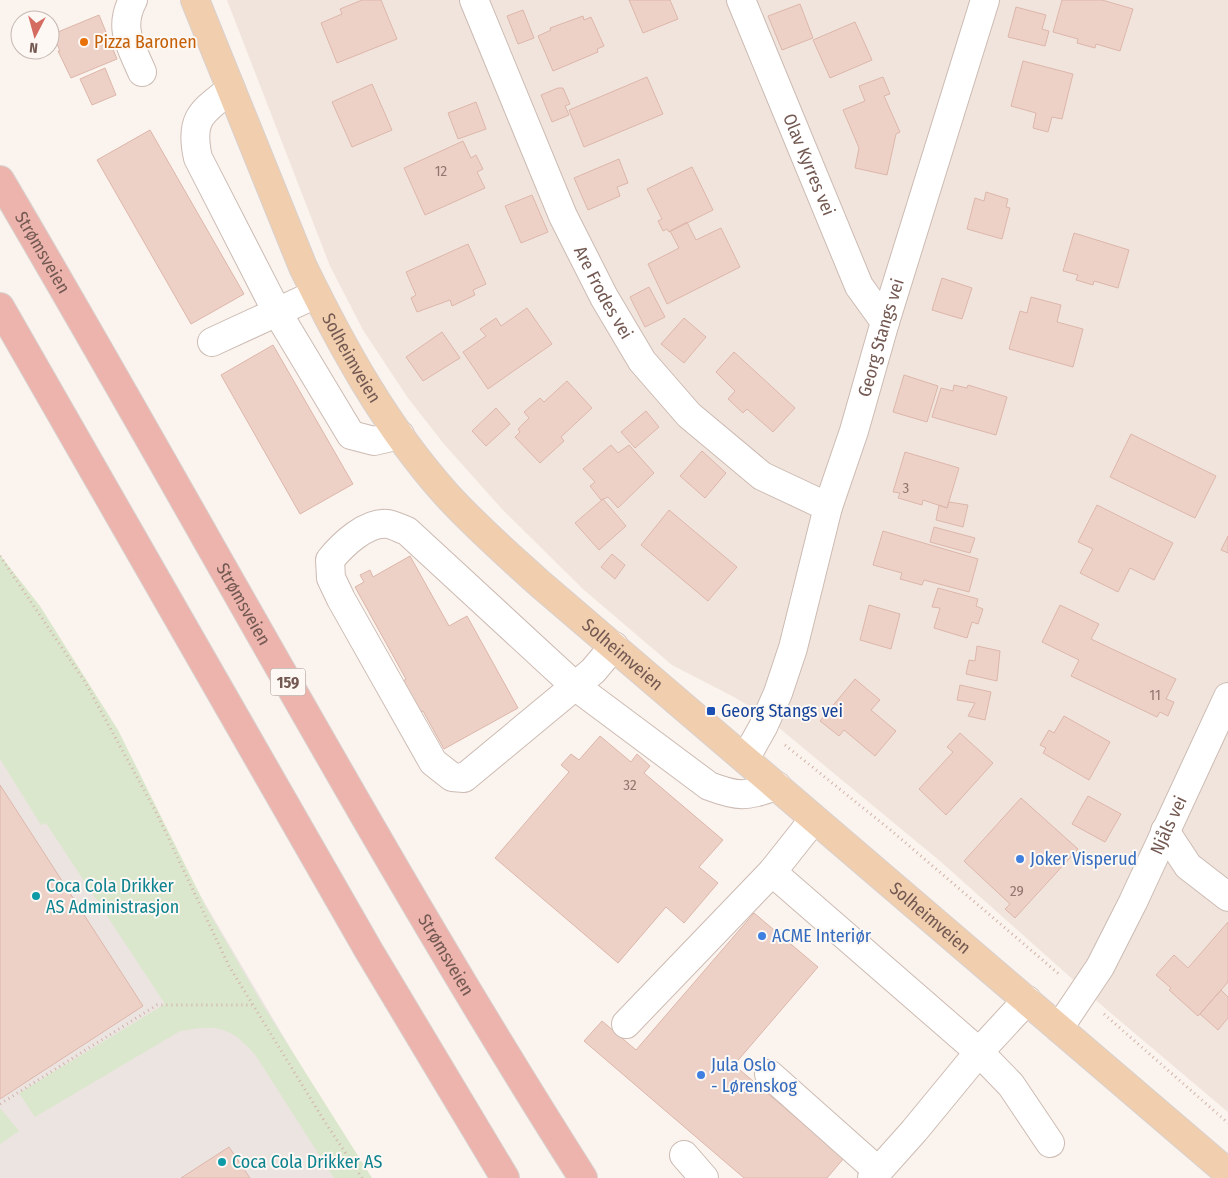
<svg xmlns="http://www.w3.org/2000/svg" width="1228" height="1178" font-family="'Fira Sans Condensed',sans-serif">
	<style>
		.residential { fill: #f1e4dc }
		.industrial { fill: #ebe4e1 }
		.green { fill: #dbe7cc }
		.building { fill: #edd1c7; stroke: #ddb6aa }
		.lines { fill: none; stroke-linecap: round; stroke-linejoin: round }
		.minor-casing { stroke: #ccbbb3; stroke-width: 30 }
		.major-casing { stroke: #d8d1cf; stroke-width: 30 }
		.highway-casing { stroke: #d8d1cf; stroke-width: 30 }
		.path { stroke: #d2b4aa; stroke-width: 3; stroke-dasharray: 1 4; stroke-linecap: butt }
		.minor { stroke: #fff; stroke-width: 28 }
		.major { stroke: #f0ceae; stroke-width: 28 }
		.highway { stroke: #ecb4ac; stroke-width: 28 }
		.food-dot { fill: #e8710a; stroke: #fdf8f3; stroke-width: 2 }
		.transit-dot { fill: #1a4fb4; stroke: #fdf8f3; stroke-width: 2 }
		.shop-dot { fill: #3f7fe0; stroke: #fdf8f3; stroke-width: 2 }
		.culture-dot { fill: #0f9aa8; stroke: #fdf8f3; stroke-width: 2 }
		.labels { text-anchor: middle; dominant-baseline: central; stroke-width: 4; stroke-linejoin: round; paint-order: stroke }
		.number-label { font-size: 15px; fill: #92776f }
		.shield { fill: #fdf8f3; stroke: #9c8982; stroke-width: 1 }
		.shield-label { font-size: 16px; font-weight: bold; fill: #735952 }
		.food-label { font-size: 18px; fill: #c56008; stroke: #fdf8f3; text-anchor: start }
		.street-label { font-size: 18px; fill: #735952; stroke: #fdf8f3 }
		.transit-label { font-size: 18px; fill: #164399; stroke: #fdf8f3; text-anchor: start }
		.shop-label { font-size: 18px; fill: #366cbe; stroke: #fdf8f3; text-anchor: start }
		.culture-label { font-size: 18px; fill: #0d838f; stroke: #fdf8f3; text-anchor: start }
	</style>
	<rect width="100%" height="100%" fill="#fbf3ed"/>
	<path class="residential" d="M227,0H1228V1112L1106,1009L940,861L761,713L734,697L672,665L584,590L502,509L444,444L408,398L363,330L330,266Z"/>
	<path class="industrial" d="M0,564L171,846L367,1178H0Z"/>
	<path class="green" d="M0,555L40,606L118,730L207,909L261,1002L372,1178H334L256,1056C231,1026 217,1024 180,1031L35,1117L19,1093L165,1004L46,823L41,825L0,759Z
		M0,1108L19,1131L0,1144Z"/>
	<path class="building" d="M362,0H381L397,39L337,63L321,23L342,14L340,9Z
		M629,0H670L678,19L643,33Z
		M1062,0H1102L1133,9L1120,51L1096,44L1095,48L1077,43L1078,39L1053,32Z
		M800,4L813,38L782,50L768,16Z
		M1016,7L1046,15L1042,29L1049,31L1045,46L1008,37Z
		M523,10L534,38L518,44L507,16Z
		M99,15L117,59L71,78L58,51H60L53,34Z
		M583,16L584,20L591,17L604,46L597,49L598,52L553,71L538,36L551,30L550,28Z
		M855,22L872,60L830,78L813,40Z
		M1023,61L1073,74L1062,119L1052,117L1048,132L1033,128L1036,113L1011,106Z
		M105,68L116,95L92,105L80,79Z
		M647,77L663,114L584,147L569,110Z
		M883,77L890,94L884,96L900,132L896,134L887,175L855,168L859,148L843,110L865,101L859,86Z
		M372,84L392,130L352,147L332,102Z
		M558,88H563L570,104L565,106L569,115L552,122L541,95Z
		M476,102L486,129L458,139L448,113Z
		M150,130L244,294L191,324L97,160Z
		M463,141L471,158L476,155L483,169L477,172L485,188L425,215L404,168Z
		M619,159L628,183L617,187L620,196L588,210L574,178Z
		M692,167L713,210L669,232L667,229L663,231L658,221L662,219L647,189Z
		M986,192L1008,199L1006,207L1010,208L1002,239L967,229L975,198L984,201Z
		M532,195L548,232L521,243L505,206Z
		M687,222L696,240L721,228L740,267L667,304L648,264L679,248L670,231Z
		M1074,233L1129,250L1118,288L1094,281L1093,285L1076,280L1078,275L1063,271Z
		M468,244L486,284L473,290L475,295L452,306L450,300L417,312L411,298L416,295L406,272Z
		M942,278L972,288L962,319L932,310Z
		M649,287L665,317L645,327L630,297Z
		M1031,297L1061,305L1057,322L1083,329L1073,367L1009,349L1020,311L1027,313Z
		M527,308L552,344L488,389L463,352L486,336L480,329L496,318L501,326Z
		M684,318L706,337L684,363L661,344Z
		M442,332L460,358L423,381L406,357Z
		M273,345L353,484L300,514L221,375Z
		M734,352L795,408L773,432L747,409L743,413L728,399L735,391L716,372Z
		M904,375L938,386L927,422L893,412Z
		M567,381L592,408L561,437L564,441L540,463L515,437L520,432L518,429L529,418L524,412L540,398L544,402Z
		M954,385L967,388L968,385L1007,397L996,435L932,417L941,388L953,391Z
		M496,408L510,424L486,446L472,431Z
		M646,411L659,427L635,448L621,432Z
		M1131,434L1216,476L1195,518L1110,477Z
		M611,445L618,453L629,445L654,473L618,508L608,497L601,500L590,486L595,482L583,469Z
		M702,451L726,473L705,498L680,476Z
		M905,452L959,468L947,508L923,500L922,505L898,498L900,493L893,492Z
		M603,499L626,526L599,550L575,523Z
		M949,502L968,505L963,527L936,520L939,505L947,508Z
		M1097,505L1173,543L1154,580L1130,568L1118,592L1080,573L1093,549L1078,542Z
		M669,510L737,567L708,601L641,545Z
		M934,527L975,538L970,553L930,542Z
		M883,531L978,559L969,592L924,580L922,585L900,579L902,573L873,565Z
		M1228,536V553L1221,550Z
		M612,554L625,565L615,579L601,567Z
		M410,556L449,626L467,616L518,708L444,749L423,711L414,714L398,685L406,679L355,587L364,582L360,575L370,570L373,577Z
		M938,588L978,599L976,606L983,609L978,624L972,622L967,638L934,628L940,608L932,607Z
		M869,605L900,614L891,649L860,640Z
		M1060,605L1099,624L1091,639L1176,679L1166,699L1174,702L1168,716L1160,712L1157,717L1071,676L1079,660L1042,642Z
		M977,646L1000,651L997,681L966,674L969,660L975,661Z
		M855,679L880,700L871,710L896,731L875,756L844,730L839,736L820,721Z
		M960,685L991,692L985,720L968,716L975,703L957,700Z
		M1064,716L1110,742L1089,780L1043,753L1046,748L1040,745L1049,730L1054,733Z
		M960,733L993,763L946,815L919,789L953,752L947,747Z
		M600,736L631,762L637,754L650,766L644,773L723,840L699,867L718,883L684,923L666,907L618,963L495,858L569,772L561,765L571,754L579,760Z
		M0,785L143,1006L0,1099Z
		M1088,796L1121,814L1105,842L1072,824Z
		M1021,798L1078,849L1015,918L1005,909L1010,904L964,861Z
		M754,913L818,967L734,1065L844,1158L827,1178H744L584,1041L602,1021L636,1050Z
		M1228,922V982L1198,1016L1169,990L1171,988L1156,975L1174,955L1188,968Z
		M1221,990L1228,997V1018L1218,1030L1200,1014Z
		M229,1147L250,1178H181Z"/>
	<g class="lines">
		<defs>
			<g id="minor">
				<path d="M133,0C118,28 131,46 142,72"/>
				<path id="s1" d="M474,0L563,216L604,297L642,361L689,415L762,476L828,507"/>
				<path id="s2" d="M741,0L859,286L885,322"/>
				<path d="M231,89C202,112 189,118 198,158L277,312L351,435L374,441L400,435"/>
				<path d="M212,342L316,294"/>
				<path d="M614,646L593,671L575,686L464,778L452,777L433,762L341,599L331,578L330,560C342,545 367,521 388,524C394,525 401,529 407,531L575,686L709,786C741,798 745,796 777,786"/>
				<path id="s3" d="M745,759L763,727L778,693L793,648L828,507L854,431L885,322L985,0"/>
				<path d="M1165,831L1188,866L1228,897"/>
				<path d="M772,872L979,1052L1011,1085L1050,1143"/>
				<path d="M626,1024L772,872L814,819"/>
				<path id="s4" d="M1059,1028L1100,967L1133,902L1228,697"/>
				<path d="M769,1074L878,1171"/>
				<path d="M684,1155L704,1178"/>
				<path d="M872,1178L914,1131L979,1052L1027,1000"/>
			</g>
			<g id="major">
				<path id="s5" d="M195,0L303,267C342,347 386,427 446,494C475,526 507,554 539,583L1228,1173"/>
			</g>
			<g id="highway">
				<path id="s6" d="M0,180C196,512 376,853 583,1178"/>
				<path d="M0,307L369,951L505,1178"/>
			</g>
		</defs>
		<use href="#minor" class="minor-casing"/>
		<use href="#major" class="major-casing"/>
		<use href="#highway" class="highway-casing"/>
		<path class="path" d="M0,556L85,682L156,812L229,966L325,1122L362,1178
			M785,745L893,832L1060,975
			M1104,1014L1228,1123
			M0,1104L157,1005H252"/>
		<use href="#minor" class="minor"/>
		<use href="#major" class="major"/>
		<use href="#highway" class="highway"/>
	</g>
	<circle class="food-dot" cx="84" cy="42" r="5"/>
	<rect class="transit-dot" x="706" y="706" width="10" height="10" rx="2.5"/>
	<g class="shop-dot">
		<circle cx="1020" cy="859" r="5"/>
		<circle cx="762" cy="936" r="5"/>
		<circle cx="701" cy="1075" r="5"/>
	</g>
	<g class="culture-dot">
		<circle cx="36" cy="896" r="5"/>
		<circle cx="222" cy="1162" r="5"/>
	</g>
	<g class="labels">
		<g class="number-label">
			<text x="441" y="171">12</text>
			<text x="906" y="488">3</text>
			<text x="1155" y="695">11</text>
			<text x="630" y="785">32</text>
			<text x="1017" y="891">29</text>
		</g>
		<rect class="shield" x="270.5" y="668.5" width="35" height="27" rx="4"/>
		<g class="shield-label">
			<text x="288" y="682">159</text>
		</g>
		<g class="food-label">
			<text x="94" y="42">Pizza Baronen</text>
		</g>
		<g class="street-label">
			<text stroke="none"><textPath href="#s2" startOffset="178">Olav Kyrres vei</textPath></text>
			<text stroke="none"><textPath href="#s6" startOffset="84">Strømsveien</textPath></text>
			<text stroke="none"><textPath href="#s1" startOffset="320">Are Frodes vei</textPath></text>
			<text stroke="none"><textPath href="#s3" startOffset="444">Georg Stangs vei</textPath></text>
			<text stroke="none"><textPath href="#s5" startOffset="391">Solheimveien</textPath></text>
			<text stroke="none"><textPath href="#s6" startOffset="489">Strømsveien</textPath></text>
			<text stroke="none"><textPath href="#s5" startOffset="796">Solheimveien</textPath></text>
			<text stroke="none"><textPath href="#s4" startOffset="231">Njåls vei</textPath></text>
			<text stroke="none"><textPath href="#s5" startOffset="1201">Solheimveien</textPath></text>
			<text stroke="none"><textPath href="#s6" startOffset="894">Strømsveien</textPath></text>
		</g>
		<g class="transit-label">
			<text x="721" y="711">Georg Stangs vei</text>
		</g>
		<g class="shop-label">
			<text x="1030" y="859">Joker Visperud</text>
			<text x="772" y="936">ACME Interiør</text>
			<text x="711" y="1065">Jula Oslo<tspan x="711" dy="21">- Lørenskog</tspan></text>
		</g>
		<g class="culture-label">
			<text x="46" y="886">Coca Cola Drikker<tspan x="46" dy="21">AS Administrasjon</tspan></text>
			<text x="232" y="1162">Coca Cola Drikker AS</text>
		</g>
	</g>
	<g transform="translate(35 35) rotate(186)"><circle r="24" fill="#fdf8f3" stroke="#c6b8b3"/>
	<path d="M0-4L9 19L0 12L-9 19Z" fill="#d46c62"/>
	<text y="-8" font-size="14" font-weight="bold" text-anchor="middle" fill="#735952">N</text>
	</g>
</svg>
